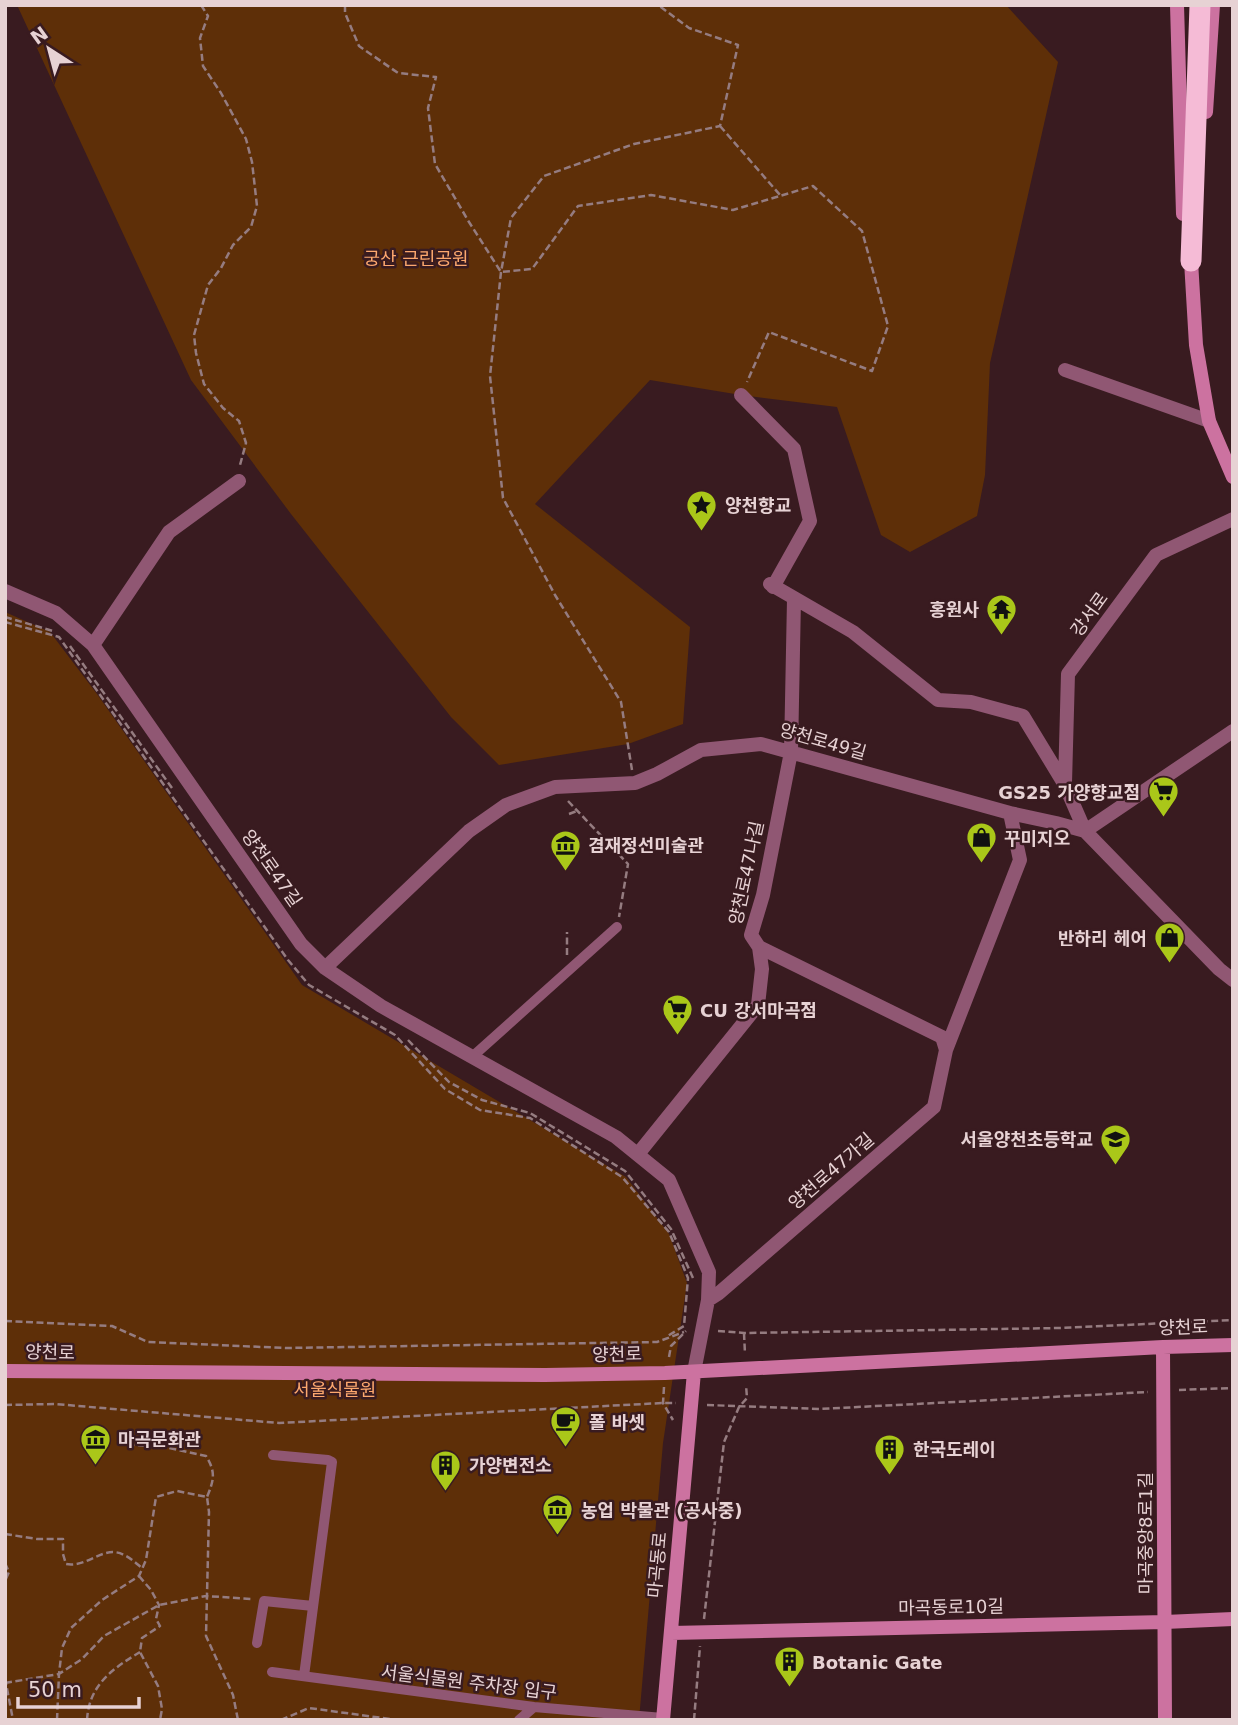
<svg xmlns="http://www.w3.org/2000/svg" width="1238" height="1725" font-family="'DejaVu Sans','Noto Sans KR',sans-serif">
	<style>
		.green { fill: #5e2f08 }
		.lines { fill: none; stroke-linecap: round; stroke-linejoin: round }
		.path { stroke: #957c80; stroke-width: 2.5; stroke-dasharray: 7 3.5; stroke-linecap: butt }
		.lane { stroke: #905773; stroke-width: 10 }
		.street { stroke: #905773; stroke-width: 14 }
		.secondary { stroke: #cc72a0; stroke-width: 14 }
		.highway { stroke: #f5bbd6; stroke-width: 21 }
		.labels { text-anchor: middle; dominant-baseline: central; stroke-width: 5; stroke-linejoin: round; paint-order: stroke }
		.park-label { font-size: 18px; fill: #fda86e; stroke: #391b20 }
		.poi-label { font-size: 18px; font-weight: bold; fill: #e7d2d4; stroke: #391b20; text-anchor: start }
		.street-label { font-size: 18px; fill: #e7d2d4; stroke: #391b20 }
	</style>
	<rect width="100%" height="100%" fill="#391b20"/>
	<path class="green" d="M17,5H1006L1058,62L990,363L985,475L977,516L910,552L881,535L837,407L741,395L650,380L535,504L690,627L683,724L628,744L499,765L451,717L291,514L191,380Z
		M5,612L50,632L97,694L302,985L626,1177L669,1234L687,1283L663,1443L639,1720H5Z"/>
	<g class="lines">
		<path class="path" d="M201,5L208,16L200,38L203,66L221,93L246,139L252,162L257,206L251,227L233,245L221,268L208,285L194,335L196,353L204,384L223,408L239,421L246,443L240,465
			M345,5V13L359,46L398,73L436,77L428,108L435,164L469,222L501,272L532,269L578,206L651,195L733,210L813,186L862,231L888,326L872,371L769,332L747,382
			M720,126L780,195
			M5,617L53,631
			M5,622L59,637L288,960L309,985L395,1035L445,1089L480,1110L530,1118L622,1177L669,1232L688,1278L684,1326L666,1337
			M70,646L172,788
			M632,770L621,702L555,595L503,498L490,376L501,272L511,218L544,176L634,144L720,126L738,45L689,28L658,5
			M568,801L628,864L619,917
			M569,814L577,811
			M567,955V932
			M408,1040L449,1082L482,1100L530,1113L625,1171L671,1229L693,1278
			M5,1321L112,1326L148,1342L286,1348L657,1342L684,1332
			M718,1331L744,1333L1060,1328L1233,1320
			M744,1333L745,1354
			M669,1357L671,1346L686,1331
			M664,1387L663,1403L673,1420
			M1179,1390L1233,1388
			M5,1405L55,1404L279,1423L663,1403H676
			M707,1405L819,1409L1148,1392
			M117,1444L165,1447L206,1456C216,1472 214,1480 207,1497
			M5,1534L37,1539H63V1554L66,1564C88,1568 104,1544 124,1555C131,1558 137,1564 142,1568
			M5,1563L9,1572L5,1581
			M139,1576L151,1590L159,1605L156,1619L160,1626L142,1638L140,1652L158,1686L162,1709L160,1720
			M704,1619L724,1442L739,1407L747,1398L746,1385
			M5,1678L13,1720
			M5,1683L59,1674L82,1659L104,1636L159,1605L206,1596L251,1599
			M57,1720L59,1674L62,1648L71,1628L102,1600L139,1576L146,1560L156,1497L177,1491L207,1497L209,1512L206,1636L233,1695L238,1720
			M87,1720C89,1685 112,1669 140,1652
			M281,1720L309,1708L397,1720
			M694,1720L700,1646"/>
		<path class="lane" d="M472,1057L617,927
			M273,1455L328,1460L332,1462L304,1676
			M257,1643L264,1601L313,1606
			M272,1672L534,1707L663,1718
			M519,1720L534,1707"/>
		<path class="street" d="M1065,370L1209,421
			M741,395L794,449L810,521L773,587
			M770,584L853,632L938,700L971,702L1023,716L1065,785L1085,831L1233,731
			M5,591L56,613L93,645L301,944L325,968L381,1006L616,1137L669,1180L709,1272L708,1300L694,1372
			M93,645L169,532L239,481
			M1065,783L1068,674L1156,555L1233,519
			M759,947L942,1037L946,1050
			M325,968L469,831L506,805L555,787L635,783L657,774L701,750L761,744L1010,813L1056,823L1085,831L1219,969L1233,980
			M638,1154L758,1005L762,969L759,947L751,935L763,895L791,752L794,599
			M708,1300L719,1293L934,1107L946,1050L1020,860L1010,813"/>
		<path class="secondary" d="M1177,5L1183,214
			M1206,112L1213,5
			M1188,254L1191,261L1196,345L1209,421L1233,477
			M1163,1347L1165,1720
			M5,1371L545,1375L665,1373L1163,1347L1233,1345
			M671,1633L1165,1622L1233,1619
			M663,1720L694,1372"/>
		<path class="highway" d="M1191,261L1200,5"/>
	</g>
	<defs>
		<symbol id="sight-pin" viewBox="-11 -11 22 30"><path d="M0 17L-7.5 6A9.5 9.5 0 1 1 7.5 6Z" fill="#aac719" stroke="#391b20"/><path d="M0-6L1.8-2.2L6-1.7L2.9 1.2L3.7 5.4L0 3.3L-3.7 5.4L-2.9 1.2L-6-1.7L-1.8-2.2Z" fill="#111"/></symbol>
		<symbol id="temple-pin" viewBox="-11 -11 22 30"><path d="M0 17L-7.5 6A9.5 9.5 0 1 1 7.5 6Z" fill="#aac719" stroke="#391b20"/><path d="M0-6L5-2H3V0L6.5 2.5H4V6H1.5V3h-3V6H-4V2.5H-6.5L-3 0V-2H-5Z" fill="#111"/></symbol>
		<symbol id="supermarket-pin" viewBox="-11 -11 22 30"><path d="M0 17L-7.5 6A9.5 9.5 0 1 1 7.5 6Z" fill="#aac719" stroke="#391b20"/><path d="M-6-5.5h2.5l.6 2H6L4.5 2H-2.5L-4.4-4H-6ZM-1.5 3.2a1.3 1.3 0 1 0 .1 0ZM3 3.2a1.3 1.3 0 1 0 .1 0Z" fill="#111"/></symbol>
		<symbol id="shop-pin" viewBox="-11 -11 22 30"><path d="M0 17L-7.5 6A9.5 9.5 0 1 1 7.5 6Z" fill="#aac719" stroke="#391b20"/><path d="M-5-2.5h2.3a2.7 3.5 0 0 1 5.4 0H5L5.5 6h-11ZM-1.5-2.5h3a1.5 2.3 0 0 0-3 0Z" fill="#111"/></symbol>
		<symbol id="museum-pin" viewBox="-11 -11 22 30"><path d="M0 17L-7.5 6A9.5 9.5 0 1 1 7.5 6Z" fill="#aac719" stroke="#391b20"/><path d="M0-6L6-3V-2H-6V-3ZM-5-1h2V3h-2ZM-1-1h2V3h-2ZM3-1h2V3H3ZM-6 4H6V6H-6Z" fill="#111"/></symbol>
		<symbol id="school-pin" viewBox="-11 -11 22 30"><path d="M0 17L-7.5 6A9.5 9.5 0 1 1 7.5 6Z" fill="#aac719" stroke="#391b20"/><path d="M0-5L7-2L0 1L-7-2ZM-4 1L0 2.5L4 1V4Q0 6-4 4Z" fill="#111"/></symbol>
		<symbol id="cafe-pin" viewBox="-11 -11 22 30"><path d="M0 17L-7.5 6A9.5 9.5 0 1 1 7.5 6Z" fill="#aac719" stroke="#391b20"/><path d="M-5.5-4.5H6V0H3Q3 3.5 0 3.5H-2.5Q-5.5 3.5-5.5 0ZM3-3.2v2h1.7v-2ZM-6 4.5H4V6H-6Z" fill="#111"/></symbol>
		<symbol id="building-pin" viewBox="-11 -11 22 30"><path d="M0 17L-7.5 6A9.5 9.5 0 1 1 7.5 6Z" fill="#aac719" stroke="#391b20"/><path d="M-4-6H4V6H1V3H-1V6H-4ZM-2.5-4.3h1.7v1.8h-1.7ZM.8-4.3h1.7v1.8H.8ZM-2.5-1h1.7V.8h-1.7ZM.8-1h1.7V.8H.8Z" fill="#111"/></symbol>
	</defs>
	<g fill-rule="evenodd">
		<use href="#sight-pin" x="684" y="488" width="35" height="47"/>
		<use href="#temple-pin" x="984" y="592" width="35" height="47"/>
		<use href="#supermarket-pin" x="1146" y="774" width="35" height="47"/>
		<use href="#shop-pin" x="964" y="820" width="35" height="47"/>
		<use href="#museum-pin" x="548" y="828" width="35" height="47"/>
		<use href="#shop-pin" x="1152" y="920" width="35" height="47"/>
		<use href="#supermarket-pin" x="660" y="992" width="35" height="47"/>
		<use href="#school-pin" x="1098" y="1122" width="35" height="47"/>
		<use href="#cafe-pin" x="548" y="1404" width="35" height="47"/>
		<use href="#museum-pin" x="78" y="1422" width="35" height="47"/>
		<use href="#building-pin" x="872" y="1432" width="35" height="47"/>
		<use href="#building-pin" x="428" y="1448" width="35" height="47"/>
		<use href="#museum-pin" x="540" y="1492" width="35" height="47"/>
		<use href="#building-pin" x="772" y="1644" width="35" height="47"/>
	</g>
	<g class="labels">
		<g class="park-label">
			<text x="416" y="258">궁산 근린공원</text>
			<text x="335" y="1389">서울식물원</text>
		</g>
		<g class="poi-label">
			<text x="725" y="505">양천향교</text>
			<text x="979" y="609" text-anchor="end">홍원사</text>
			<text x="1140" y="792" text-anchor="end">GS25 가양향교점</text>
			<text x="1004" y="838">꾸미지오</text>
			<text x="588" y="845">겸재정선미술관</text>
			<text x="1147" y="938" text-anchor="end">반하리 헤어</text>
			<text x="700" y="1010">CU 강서마곡점</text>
			<text x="1093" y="1139" text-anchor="end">서울양천초등학교</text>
			<text x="589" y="1422">폴 바셋</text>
			<text x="118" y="1439">마곡문화관</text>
			<text x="913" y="1449">한국도레이</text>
			<text x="469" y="1465">가양변전소</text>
			<text x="581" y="1510">농업 박물관 (공사중)</text>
			<text x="812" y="1662">Botanic Gate</text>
		</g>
		<g class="street-label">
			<text transform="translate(1089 614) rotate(-54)">강서로</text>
			<text transform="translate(823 741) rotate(16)">양천로49길</text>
			<text transform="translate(272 868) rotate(55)">양천로47길</text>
			<text transform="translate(746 873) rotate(-78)">양천로47나길</text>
			<text transform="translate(831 1171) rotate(-41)">양천로47가길</text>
			<text transform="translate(1183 1327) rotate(-2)">양천로</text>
			<text transform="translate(50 1352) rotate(1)">양천로</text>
			<text transform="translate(617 1354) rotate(-1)">양천로</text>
			<text transform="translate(1145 1533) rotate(-90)">마곡중앙8로1길</text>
			<text transform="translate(657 1565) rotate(-85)">마곡동로</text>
			<text transform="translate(951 1607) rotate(-1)">마곡동로10길</text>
			<text transform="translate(469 1682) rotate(7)">서울식물원 주차장 입구</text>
		</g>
	</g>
	<rect width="1238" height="1725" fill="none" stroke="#e7d2d4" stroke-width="14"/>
	<g transform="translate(49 49) rotate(324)" stroke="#391b20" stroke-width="5" paint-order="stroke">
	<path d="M0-5L12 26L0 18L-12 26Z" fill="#e7d2d4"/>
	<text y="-10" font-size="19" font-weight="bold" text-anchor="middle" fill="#e7d2d4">N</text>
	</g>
	<path d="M18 1697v10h121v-10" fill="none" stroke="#e7d2d4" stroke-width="3.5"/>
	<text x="28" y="1697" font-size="21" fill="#e7d2d4" stroke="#391b20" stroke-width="5" paint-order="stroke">50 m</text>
</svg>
